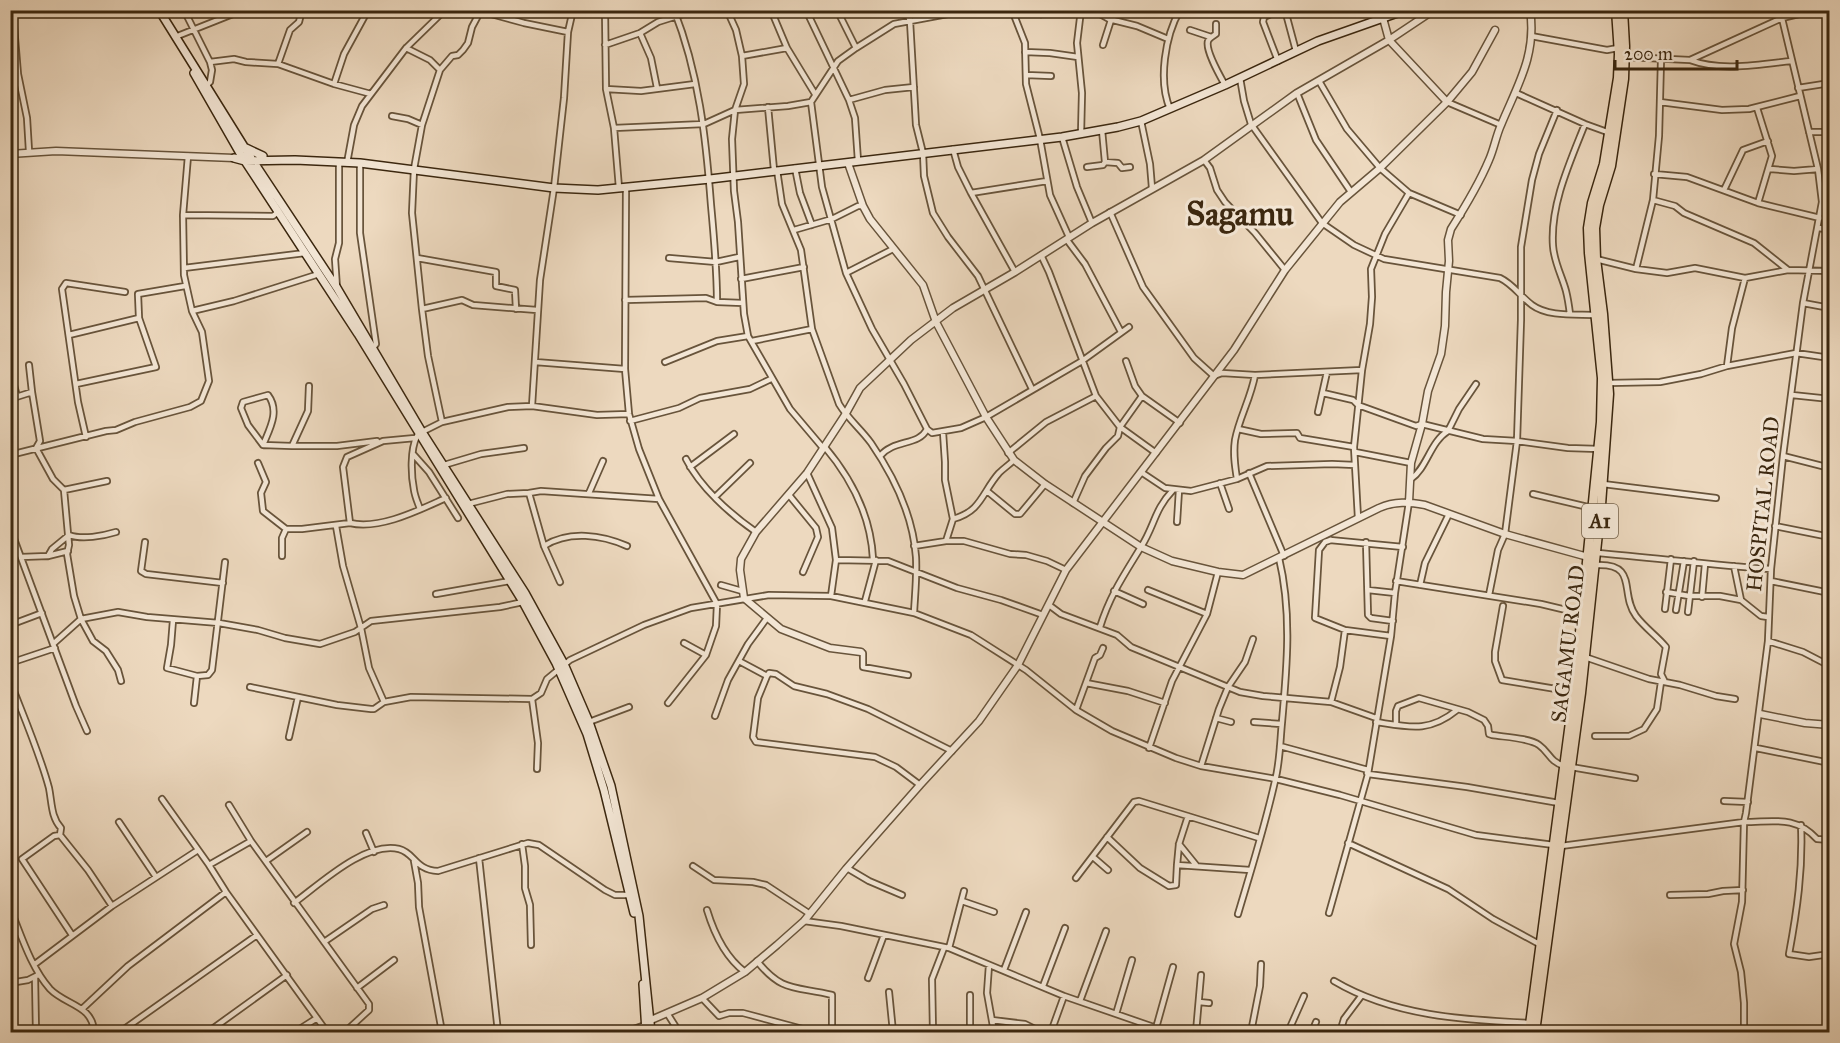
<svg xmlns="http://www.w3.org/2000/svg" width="1840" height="1043" font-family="'IM FELL Great Primer',serif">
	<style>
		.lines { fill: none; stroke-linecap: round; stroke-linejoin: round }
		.minor-casing { stroke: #68543b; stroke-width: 8 }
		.tertiary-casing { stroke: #68543b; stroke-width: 9 }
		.secondary-casing { stroke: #3b270f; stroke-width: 10 }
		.trunk-casing { stroke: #3b270f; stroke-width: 11 }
		.minor { stroke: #f3e6d5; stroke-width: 4.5 }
		.tertiary { stroke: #f3e6d5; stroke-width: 6 }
		.secondary { stroke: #f3e6d5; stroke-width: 7 }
		.trunk { stroke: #edd9bf; stroke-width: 8 }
		.labels { text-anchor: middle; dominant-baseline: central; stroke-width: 6; stroke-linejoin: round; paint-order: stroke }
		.shield { fill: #f3e6d5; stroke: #72604a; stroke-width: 1.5 }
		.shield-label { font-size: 20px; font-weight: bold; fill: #3b270f }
		.street-label { font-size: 21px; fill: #3b270f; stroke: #f3e6d5 }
		.town-label { font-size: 33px; font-weight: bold; fill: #3b270f; stroke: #f3e6d5 }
	</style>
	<rect width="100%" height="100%" fill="#edd9bf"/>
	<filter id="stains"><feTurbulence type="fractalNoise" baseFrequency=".00333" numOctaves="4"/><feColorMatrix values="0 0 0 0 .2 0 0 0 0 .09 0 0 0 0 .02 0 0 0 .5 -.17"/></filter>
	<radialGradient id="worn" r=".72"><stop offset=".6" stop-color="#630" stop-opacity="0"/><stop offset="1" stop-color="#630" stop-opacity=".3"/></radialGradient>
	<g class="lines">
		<defs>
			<path id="minor" d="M184,10L210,62L212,70L210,82L207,85
				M605,10L606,89L614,128L619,188
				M674,10C699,73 706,139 711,205C714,237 717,269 717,302
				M727,10L736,30L742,56L744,84L735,110L732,139L734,191L738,222L744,314L748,336L790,409L823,448
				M771,10L787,48L815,94
				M806,10L849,100L855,118L858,161
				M837,10L856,48
				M906,10L910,21L916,125L923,153L924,176L933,213L948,237L978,276L1032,389
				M1012,10L1025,43L1026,84L1040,139L1050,195L1069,237
				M1032,10L1041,14
				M1093,10L1109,19L1137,26L1168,39
				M1261,10L1264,17L1281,10
				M1285,10L1296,51
				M1373,10L1377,20
				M480,11L524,23L568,32
				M1013,14L1024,10
				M1264,17L1263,22L1278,61
				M1216,24V34C1213,36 1209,38 1208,41C1205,50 1220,76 1225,85
				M14,26L18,74L27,118L29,151
				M1190,30L1211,37
				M640,33L651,58L657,88
				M1531,36L1607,50L1618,48
				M175,37L243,10
				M605,45L640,33L658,22L696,10
				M1103,45L1111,20
				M406,48L430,60L440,70
				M1025,52L1050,53L1078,57
				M742,56L787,48
				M1626,57L1690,60L1782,18L1816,10
				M1690,60C1722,72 1758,64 1792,61
				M210,62L234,59L246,62L278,64L334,84L371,94
				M278,64L290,30L299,22L302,10
				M1026,75L1051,76
				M1240,78L1244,101L1251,124L1322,223L1354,245L1384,259L1500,278C1513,284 1520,296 1532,305C1548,317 1576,314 1596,315
				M1319,81L1347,129L1380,168L1409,193L1461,215
				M334,84L344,54L368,10
				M1798,88L1830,83
				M606,89L641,91L695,84
				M1297,93L1316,140L1351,192
				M1516,93L1585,124L1610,133
				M849,100L885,90L914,87
				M811,102L822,187L846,273L872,329L904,384L927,429L932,433L961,428L986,417L1082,361L1129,327
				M1447,102L1501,125
				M1660,102L1722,110L1749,109L1800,96
				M768,107L774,170
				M1757,108L1772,156L1758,203
				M1170,109C1158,81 1165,36 1180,10
				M392,116L408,119L422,125
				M1141,121L1150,164L1152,188
				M614,128L704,124L735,110L788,106L811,102L838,61L856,48L894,24L969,10
				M1102,130L1105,162L1118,163L1122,168L1130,167
				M1809,132H1830
				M1081,134L1082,93L1077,43L1081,10
				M1062,137L1077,187L1092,223
				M953,149L958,167L971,193L1015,272
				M1204,160L1210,168L1217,190L1225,202L1255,233L1285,270
				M347,163L354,125L362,106L406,48L445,10
				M360,163V233L376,344L373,348
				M1087,167L1103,165L1105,162
				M795,168L800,193L812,225
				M1770,169L1794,171L1818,169
				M777,170L782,204L801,250L812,329L839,404C848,419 861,429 871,443C895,478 913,515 916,557C917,576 915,594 914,613
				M1654,174L1687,177L1758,203L1820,218
				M626,188L625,369L629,414L639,449L659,499L717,604L716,626L706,655L668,703
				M1724,190L1743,150L1768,141
				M971,193L1047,181
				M1653,200L1675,206L1684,213L1754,243L1788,270
				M1110,212L1143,287L1194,358L1214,376L1222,373L1255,375L1362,370
				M183,215L273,216L278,212
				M1819,228L1830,230
				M794,230L832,219L858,206H863
				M1067,240L1085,264L1121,332
				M1041,255L1049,272L1096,396L1120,427L1156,453
				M417,258L496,272V286L515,290L516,309
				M669,258L716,262L739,257
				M1596,259L1636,269L1667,273L1695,268L1745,278L1788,270L1830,271
				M184,268L305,253
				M1636,269L1653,200L1659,136L1661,60
				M846,273L893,249
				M741,279L804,267
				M337,288L335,259L339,243V162
				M625,300L706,298L717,302L743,303
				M1803,303L1830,308
				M422,309L462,300L473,305L537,310
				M192,311L234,301L319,274
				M1570,314C1569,306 1568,299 1566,291C1562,276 1554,262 1553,246C1550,205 1570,162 1585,124
				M69,335L139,318L138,294L185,286
				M752,341L812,329
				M1126,361L1135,386L1142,396L1180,423
				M535,362L625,369
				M665,362L717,341L748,336
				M29,365L32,392L40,441L36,448L53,479L64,490L69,545L67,554L74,596L81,619L93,641L106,651L118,670L121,681
				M1727,366L1732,328L1745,278
				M10,371L17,396
				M1608,383L1660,382L1701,374L1727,366L1796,353L1830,358
				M76,384L156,367L139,318
				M1323,393L1353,400L1358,405L1416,426L1422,424L1483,439L1517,441L1568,448L1599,449
				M268,395C280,411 270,428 263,445L248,425L241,408L243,402Z
				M1792,395L1830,399
				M10,399L32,392
				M532,406L540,280L554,188L564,98L568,32L573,10
				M1318,412L1327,372
				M630,421L679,408L700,398L750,389L771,379
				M442,422L428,356L422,309L412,213L414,169L422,125L440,70L452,56L458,55L463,50L468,43L472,27L480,12
				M1238,429L1261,434L1297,433L1300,438L1354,447
				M422,432L442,422L508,407L532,406L597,415L629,414
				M943,432L945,462V480L953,519L946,541
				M417,436C410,450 411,475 414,490C415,497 418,503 420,509
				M86,437L78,402L62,289L66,283L125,292
				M263,445L292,446L308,411L309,386
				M292,446H337L377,441
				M824,446C852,479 871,517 873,559
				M1355,452L1411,463
				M1008,453L1046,422L1096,396
				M413,454L429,472L458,518
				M10,455L106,431L116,430L135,422L190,407L201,401L209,381L202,332L192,311L184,275L183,215L188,156
				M880,456C894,439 919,446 927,429
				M1783,456L1830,468
				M686,459C700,487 730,514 756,532
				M258,463L266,482L261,493L263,511L286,529H302L350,523C380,530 419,510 446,498
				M444,465L481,454L524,448
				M690,467L734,434
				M1141,472L1165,488L1191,491L1237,479L1267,466L1332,464L1355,465
				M807,473L832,528L836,560L831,596
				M1249,473L1284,556
				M1237,479C1235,466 1233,454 1235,440C1239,418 1251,398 1255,375
				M1411,479C1427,468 1430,442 1448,431L1459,409L1476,384
				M1220,483L1229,509
				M1603,484L1716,498
				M64,490L107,481
				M987,491L1015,514H1020L1045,484
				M529,493L544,546L560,582
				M589,493L603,461
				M1533,494L1592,508
				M789,495L816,528L818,537L803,572
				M715,497L750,463
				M1073,503L1085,476L1106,448L1118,436L1120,427L1142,396
				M468,504L507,494L529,493L541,491L659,499
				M1358,518L1354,447L1362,370L1370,324L1372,297L1371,269L1385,234L1409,193
				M953,519C982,511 982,492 999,473C1004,468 1009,465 1014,460
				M1177,522L1179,490
				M350,523L343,467L347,457L383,441L415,438
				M336,526L343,566L361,628L369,668L384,702
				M1775,526L1830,537
				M10,528L76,706L87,731
				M1330,540L1403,547
				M1331,540L1325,542L1319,550L1315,618L1345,630L1391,636
				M145,542L141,571L146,574L223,583
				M1366,542L1368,615L1371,618L1393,621
				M544,546C569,530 602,535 627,546
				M914,546L946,541H964L1010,554L1026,555L1047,561L1066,570
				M1597,553C1656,558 1713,565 1771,569
				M48,556L52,549L69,535C82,540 103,536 116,532
				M282,556V538L286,529
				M21,557L48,556L68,551
				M836,560L888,561L957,588L1001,600L1043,615
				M1596,565C1639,563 1619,593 1636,616C1645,628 1657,636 1666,647L1661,674L1665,682
				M1734,566L1741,600
				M1396,581L1541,604L1583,614
				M1771,581L1830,593
				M721,585L742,591
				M1420,585L1425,563L1449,514
				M1148,590L1207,614
				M1368,590L1395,593
				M1114,591L1143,604
				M1666,592L1689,596H1720L1741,600L1761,616L1768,617
				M436,594L510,581
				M1489,595L1498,550L1505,534L1517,441L1521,320V247L1532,180L1539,154L1557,110
				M1702,597L1705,564
				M865,601L876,560
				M1049,605L1061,614L1117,635L1131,647L1240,692L1263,696L1331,702L1376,718
				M1503,606L1495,652V661L1502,680L1574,692
				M1665,609L1671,559
				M1676,610L1684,561
				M1688,612L1694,561
				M173,620L171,645L167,668L197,676L208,675L212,670L225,562
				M10,625L42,613
				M1100,627C1110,595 1124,575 1141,547C1155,525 1154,510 1173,490
				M1768,641L1803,652L1830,666
				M684,643L706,655
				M53,644L81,619L118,612L147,617L219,623L258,630L285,638L320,644L355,632L371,621L500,607L523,602
				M861,652L863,653V667L908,675
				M1585,657L1649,679L1680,685L1716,696L1735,699
				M739,661L767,676
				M10,663L55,648
				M10,681C23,715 40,754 49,788C52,803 51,817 61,828L60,835L88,870L112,906
				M1086,683L1128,691L1165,703
				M250,687L337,705L371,709H374L384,702L411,697L532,699L541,693L547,679L570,660L644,625L691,608L769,595L831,596L914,613L971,635L1026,670L1076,710L1112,731L1176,758L1201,766L1276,779L1340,795L1476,835L1554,845
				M532,699L538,743L537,769
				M1331,702L1340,667L1345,630
				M194,703L197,676
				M1076,710L1095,658L1100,655L1103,648
				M715,716L728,680L748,644L767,618
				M1216,718L1231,722
				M589,722L629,707
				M1254,722L1281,724
				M1376,722C1409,727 1429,733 1457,710
				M1396,725V711L1398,706L1419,698L1468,712L1484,720L1488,726L1489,734L1492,735C1504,737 1530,738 1539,745C1550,753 1549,761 1564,766
				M1595,736H1629L1644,729L1657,709L1661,682
				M289,737L298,697
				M1280,746L1368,770L1367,773
				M1149,748L1172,681L1207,614L1218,572
				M1756,748L1830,763
				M1201,766L1219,709L1228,687L1245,662L1253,639
				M1571,767L1635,778
				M1368,774L1467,787L1559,803
				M920,785L896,767L875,757L756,742L753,737L758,698L767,676L769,673L776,674L794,686L827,694L868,709L952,751
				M162,799L209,865L226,892L327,1032
				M1724,801L1748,802
				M229,805L251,841L369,1004V1010L345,1032
				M119,822L156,877
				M1801,825C1803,869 1797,911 1789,954L1809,957L1830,954
				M366,833L374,852
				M60,835L54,836L22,859L72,935
				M1107,837L1140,868L1169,886L1176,885L1177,865L1250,870
				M1348,843L1448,889L1493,919L1541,945
				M522,844L525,866V888L530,905L531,945
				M1179,844L1196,865
				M1561,846L1744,822L1746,813L1768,641L1771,569L1783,456L1803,303L1822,202L1818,169L1780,10
				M1093,857L1108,870
				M479,858L498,1032
				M266,861L307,832
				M414,861L418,883L419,907L442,1032
				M209,865L251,841
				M1177,865L1179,844L1188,816
				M693,866L714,880L753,882L766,885L810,914
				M847,868L869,881L902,895
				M1076,878L1134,802L1139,801L1259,838
				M1670,895L1708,894L1723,891L1743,890
				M962,901L994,912
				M294,903C320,884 365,841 399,849C415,853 415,870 438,871L528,843L539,845L605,890L615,895H629
				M707,910C714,933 726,958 745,972
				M1329,913L1368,774L1391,636L1395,593L1409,502
				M10,914L14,918C23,941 33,970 50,989C65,1005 93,1005 94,1032
				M1238,914C1251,870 1265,826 1275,781C1280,762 1280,742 1282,722C1287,667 1292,612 1279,558
				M804,921L841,926L949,948L1064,996L1168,1032
				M324,942L372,909L384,905
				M949,948L964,891
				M757,961C782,993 796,986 832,995V1029
				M35,964L112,906L198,850
				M989,965L987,993L994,1032
				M1004,970L1026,912
				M35,977L36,1032
				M868,978L884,935
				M1334,981C1393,1016 1463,1020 1531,1023
				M10,983L28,980L38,975
				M1043,986L1065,928
				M357,988L394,960
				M889,992L893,1032
				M702,998L719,1016L729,1013H743L810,1031L832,1029L861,1032
				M1080,1001L1106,931
				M1199,1002L1209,1003
				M82,1009L128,966L226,892
				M667,1013L679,1032
				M1116,1014L1132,960
				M992,1020L1025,1024L1041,1032
				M1156,1028L1173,967
				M120,1032L257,935
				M208,1032L287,975
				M295,1032L317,1018
				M625,1032L645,1025
				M933,1032L932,979L944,948
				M970,1032V995
				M1051,1032L1064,996
				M1196,1032L1201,975
				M1251,1032L1260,986L1261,964
				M1288,1032L1304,996
				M1312,1032L1316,1022
				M1340,1032L1344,1019L1362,995
				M1705,1032H1706
				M1744,1032V1003L1741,972L1734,944L1742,902L1744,822C1774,822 1795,815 1817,839L1830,840"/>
			<path id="tertiary" d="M1383,18L1389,40L1447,102
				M10,154L56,151L234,158
				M848,163L863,206L870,219L923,285L936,322L986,417L1014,460L1045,484L1141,547L1172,561L1218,572L1243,575L1379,508C1395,501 1409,502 1425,505L1505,534L1588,557
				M1409,502L1411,463L1422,424L1428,391L1441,354L1445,326L1446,292L1449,261L1448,240L1451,229C1465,207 1479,184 1489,160C1494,149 1496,136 1501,125C1517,86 1537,55 1530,10
				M861,652L830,648L781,629L744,598L740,570L741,559L756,532L807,473L845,415L860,388L911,340L953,308L1015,272L1092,223L1204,160L1297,93L1389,40L1434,10
				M1760,714L1805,723L1830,725
				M651,1020L702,998L745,972L777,945L804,921L846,869L920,785L979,721L1018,665L1066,570L1234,350L1285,270L1340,202L1380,168L1447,102L1472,72L1495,30"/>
			<path id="secondary" d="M159,10L253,161L337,288L422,432L525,593L564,664L589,722L611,786L639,916L651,1032
				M194,73L241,155L358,334L523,602L556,663L587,734L604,790L634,913
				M246,148L263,156
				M234,158L245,161L295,160L360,163L554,188L598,190L710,179L1062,137L1118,127L1141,121L1225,85L1318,41L1406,10
				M643,984L646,1032"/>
			<path id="trunk" d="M10,11L14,10
				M1529,1032L1574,692L1601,422L1602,378L1589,253L1588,228L1592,203L1604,164L1618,78L1619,54L1616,10
				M1535,1032L1581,693L1601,505L1609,394L1603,314L1596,259L1595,228L1599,205L1611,166L1624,79L1625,46L1623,10"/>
		</defs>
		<use href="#minor" class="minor-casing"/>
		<use href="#tertiary" class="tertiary-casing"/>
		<use href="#secondary" class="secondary-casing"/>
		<use href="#trunk" class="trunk-casing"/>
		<use href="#minor" class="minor"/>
		<use href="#tertiary" class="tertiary"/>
		<use href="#secondary" class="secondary"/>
		<use href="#trunk" class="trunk"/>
	</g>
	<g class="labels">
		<rect class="shield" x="1582" y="504" width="36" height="34" rx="4.5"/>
		<g class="shield-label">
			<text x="1600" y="521">A1</text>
		</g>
		<g class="street-label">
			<text transform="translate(1763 504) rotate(-84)">HOSPITAL ROAD</text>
			<text transform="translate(1568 644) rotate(-83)">SAGAMU ROAD</text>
		</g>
		<g class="town-label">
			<text x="1240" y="214">Sagamu</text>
		</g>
	</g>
	<rect width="1840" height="1043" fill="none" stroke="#edd9bf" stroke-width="36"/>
	<rect x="12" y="12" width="1816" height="1019" fill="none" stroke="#3b270f" stroke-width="3"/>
	<rect x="18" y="18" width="1804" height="1007" fill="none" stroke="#3b270f" stroke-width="1.5"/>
	<path d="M1615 60v9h122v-9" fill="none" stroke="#3b270f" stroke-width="3"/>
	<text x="1624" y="60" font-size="18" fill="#3b270f" stroke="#f3e6d5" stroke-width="4.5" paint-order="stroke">200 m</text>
	<rect width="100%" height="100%" filter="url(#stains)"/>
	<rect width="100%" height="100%" fill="url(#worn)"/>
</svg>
